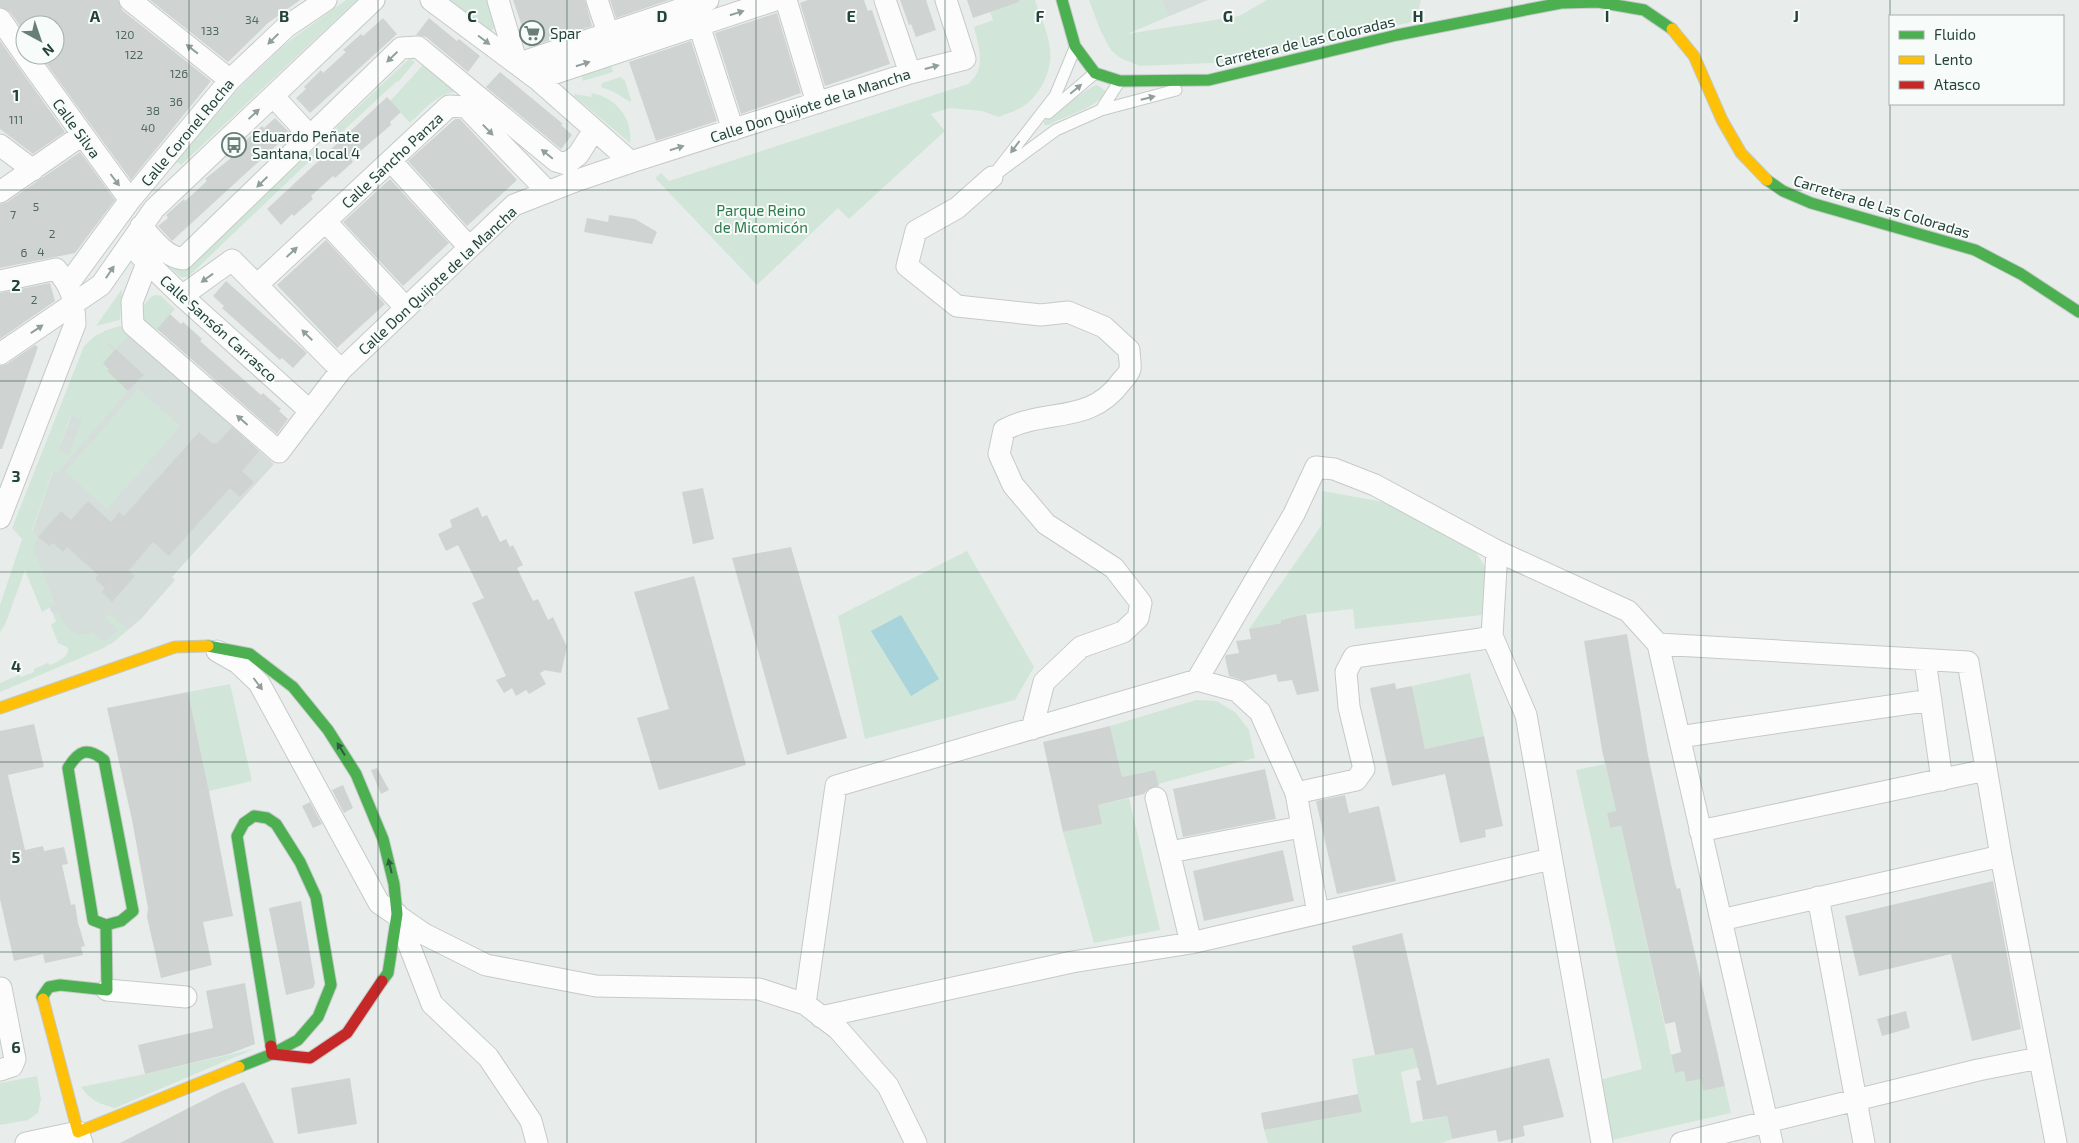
<svg xmlns="http://www.w3.org/2000/svg" width="2079" height="1143" font-family="'Exo 2',sans-serif">
	<style>
		.built { fill: #d6dedb }
		.green { fill: #d1e6d8; fill-rule: evenodd }
		.water { fill: #a9d4db }
		.building { fill: #cfd4d2 }
		.lines { fill: none; stroke-linecap: round; stroke-linejoin: round }
		.lane-casing { stroke: #c5cac8; stroke-width: 13 }
		.street-casing { stroke: #c5cac8; stroke-width: 23 }
		.fast-casing { stroke: #c3cbc8; stroke-width: 13 }
		.slow-casing { stroke: #c3cbc8; stroke-width: 13 }
		.jam-casing { stroke: #c3cbc8; stroke-width: 13 }
		.lane { stroke: #fcfcfc; stroke-width: 11 }
		.street { stroke: #fcfcfc; stroke-width: 21 }
		.fast { stroke: #4caf50; stroke-width: 11 }
		.slow { stroke: #ffc107; stroke-width: 11 }
		.jam { stroke: #c62828; stroke-width: 11 }
		.oneway { fill: #909f9b }
		.oneway2 { fill: #2e5d40 }
		.grid { fill: none; stroke: #24423a; stroke-width: 1; stroke-opacity: 0.55 }
		.labels { text-anchor: middle; dominant-baseline: central; stroke-width: 4; stroke-linejoin: round; paint-order: stroke }
		.number-label { font-size: 12px; fill: #506761 }
		.poi-label { font-size: 15px; fill: #24423a; stroke: #f7fbf9; text-anchor: start }
		.street-label { font-size: 15px; fill: #24423a; stroke: #f7fbf9 }
		.park-label { font-size: 15px; fill: #2d7a4b; stroke: #f7fbf9 }
		.grid-label { font-size: 16px; text-anchor: middle; font-weight: bold; fill: #24423a; stroke: #f7fbf9; stroke-width: 4; stroke-linejoin: round; paint-order: stroke }
	</style>
	<rect width="100%" height="100%" fill="#e8edeb"/>
	<path class="built" d="M1113,0H1208L1124,35Z
		M120,326L274,464L172,577L175,580L141,619L111,644L83,647L51,611L29,540L60,452L58,450L104,331Z"/>
	<path class="green" d="M346,0H357L181,165L178,162L140,197L239,88L285,44Z
		M451,0H490L497,24L489,34L452,4Z
		M990,0H1035C1040,15 1048,32 1050,48C1053,69 1041,94 1024,106C1017,111 1007,113 999,117L982,111L949,108L931,114L945,131L849,219L838,208L757,285L655,178L661,173L669,181L968,84C987,68 979,48 974,27L993,20L990,12L994,11Z
		M1089,0H1162L1168,16L1127,34L1239,16L1267,0H1421L1416,21L1235,62L1140,66L1120,58L1111,50L1101,32Z
		M410,58L415,62L398,82L397,81L329,144L324,139Z
		M610,61L613,72L583,81L580,70Z
		M424,64L458,92C438,92 424,110 410,123L390,101Z
		M621,77L625,81L631,100L630,102L614,92L601,87L602,83Z
		M1097,85L1106,91C1102,106 1062,117 1049,125H1044V121L1054,112L1092,87Z
		M592,93C616,98 633,118 630,143L574,96L575,94L591,97Z
		M315,148L319,152L188,277H181L168,266L205,250Z
		M122,289L120,320L96,326Z
		M156,295L161,296L175,309L154,333L139,319L138,311L152,296Z
		M120,326L129,335L116,349L109,342L106,344L114,352L103,363L109,370L108,371L128,391L57,473L53,471L32,530L38,537L33,548L55,604L42,612L25,570L5,625L0,632V605L22,539L12,528L84,346L96,335ZM71,415L82,419L69,455L58,450Z
		M138,389L180,426L107,509L65,472Z
		M1322,491L1395,504L1471,545L1486,568L1482,615L1355,629L1353,609L1306,614L1281,620V623L1249,629L1321,526Z
		M967,551L1034,667L1015,700L865,739L838,616Z
		M58,612C65,628 74,639 93,632L101,641H104L118,630L105,618L110,614L128,630L104,648L0,692V683L19,675L21,677L34,672V669L48,663L50,665C58,661 69,657 68,648L58,643L51,625L56,621L53,615Z
		M1470,673L1484,736L1425,749L1412,686Z
		M230,684L252,781L209,791L188,692Z
		M1196,700L1217,701L1236,713L1249,730L1255,758L1158,784L1155,770L1122,777L1110,726Z
		M1605,764L1616,811L1607,814L1610,828L1621,826L1675,1073L1684,1071L1686,1082L1701,1079L1703,1091L1725,1086L1731,1113L1612,1140L1599,1080L1642,1069L1576,770Z
		M1129,798L1160,930L1094,943L1063,832L1101,824L1098,805Z
		M1428,1045L1432,1064L1401,1072L1411,1123L1447,1116L1452,1139L1442,1143H1268L1264,1130L1361,1112L1352,1059Z
		M254,1049L115,1108C99,1104 90,1100 81,1087L145,1074Z
		M37,1076L41,1099L38,1113L28,1120L0,1125V1083Z"/>
	<path class="water" d="M901,615L939,679L911,696L871,631Z"/>
	<path class="building" d="M0,0H118L122,10L211,81L131,180L40,55H55V25H25V33L10,12L0,7Z
		M150,0H300L268,23L228,62Z
		M513,0H585L592,26L529,47Z
		M610,0H669L616,18Z
		M808,0H864L868,11L872,10L890,64L825,86L800,3Z
		M900,0H926L936,30L916,37L911,24L909,25Z
		M967,0H1019V2L973,18Z
		M777,13L801,93L741,114L715,33Z
		M383,18L397,34L310,113L296,98L306,89L304,87L321,70L323,73L346,52L343,50L361,34L363,36Z
		M429,18L457,41L459,39L480,56L468,72L426,37L416,35Z
		M0,41L65,132L33,154L0,129Z
		M691,41L717,121L656,141L629,62Z
		M500,72L563,124L561,125L572,135L561,149L486,87Z
		M387,97L401,112L390,122L391,125L351,159L353,162L335,178L333,176L311,196L313,199L294,216L292,214L281,225L267,209Z
		M275,118L290,133L172,241L158,226L168,218L166,215L184,199L185,201L207,181L205,179L247,145L244,142L262,126L264,128Z
		M455,119H460L517,180L467,226L408,161Z
		M80,152L115,200L75,253L0,268V204L7,202Z
		M390,179L449,243L403,286L343,222Z
		M609,215L635,219L657,232L652,244L584,232L587,218L608,222Z
		M326,240L385,304L337,348L277,285Z
		M226,281L307,353L293,368L282,358L280,360L222,308L224,306L213,296Z
		M50,283L55,301L0,339V293Z
		M170,314L181,324L183,322L202,339L200,341L261,395L263,393L281,409L279,411L288,419L277,434L157,329Z
		M35,345L38,347L2,449H0V366L7,364Z
		M116,349L144,375L128,391L107,371L109,370L103,363Z
		M232,427L259,451L242,471L254,482L240,497L230,488L169,556L153,542L129,570L135,576L112,602L102,592L105,588L95,579L98,575L67,547L63,552L53,543L49,546L38,537L61,511L71,520L88,501L111,522L119,512L124,516L199,432L213,444L214,442L216,444Z
		M703,488L714,539L693,544L682,492Z
		M478,507L482,517L487,515L500,542L506,539L510,547L513,545L523,565L517,568L533,601L538,599L548,620L553,617L567,647L561,673L543,670L544,671L540,673L546,684L529,694L526,690L516,696L512,688L504,693L496,680L506,676L472,603L484,598L458,545L446,551L438,534L452,527L450,520Z
		M791,547L847,738L787,755L732,558Z
		M694,576L746,765L659,790L637,718L669,709L634,592Z
		M1306,614L1319,691L1297,695L1292,680L1278,682L1276,674L1244,681L1229,676L1225,657L1226,655L1239,653L1236,641L1251,639L1249,629L1281,623V620Z
		M1627,634L1648,755L1675,883L1677,889L1680,888L1725,1086L1703,1091L1701,1079L1686,1082L1684,1071L1675,1073L1671,1055L1681,1052L1675,1022L1665,1024L1621,826L1610,828L1607,813L1616,811L1602,750L1584,641Z
		M1395,683L1396,689L1412,686L1425,749L1484,736L1503,826L1485,830L1486,837L1460,843L1445,774L1392,786L1370,688Z
		M188,692L209,791L233,916L203,922L212,965L161,978L147,917L148,908L132,820L107,708Z
		M34,724L44,767L8,775L25,850L43,846L44,851L64,847L68,864L62,865L71,905L75,904L78,923L85,946L81,947L83,955L45,963L43,954L14,961L0,899V731Z
		M1110,726L1122,777L1155,770L1159,786L1148,789L1144,794L1098,805L1102,824L1063,832L1043,742Z
		M377,768L389,790L381,794L371,770Z
		M1265,769L1276,819L1183,837L1173,789Z
		M343,785L353,808L344,813L332,790Z
		M1345,795L1349,813L1379,806L1396,881L1337,894L1316,801Z
		M310,802L322,824L313,828L302,806Z
		M1283,850L1294,901L1204,921L1193,871Z
		M1993,881L2021,1029L1972,1041L1951,954L1859,976L1845,916Z
		M301,901L315,983L313,988L286,995L269,908Z
		M1402,933L1437,1085L1549,1058L1564,1117L1523,1126L1525,1136L1498,1142L1496,1130L1452,1139L1447,1116L1423,1120L1416,1081L1421,1080L1413,1048L1375,1055L1352,946Z
		M245,983L255,1044L229,1054L145,1074L138,1045L213,1028L206,991Z
		M1906,1011L1910,1028L1882,1036L1877,1019Z
		M350,1078L357,1124L298,1134L291,1088Z
		M244,1082L274,1143H120L222,1091Z
		M1358,1094L1362,1112L1264,1130L1261,1113Z"/>
	<g class="lines">
		<defs>
			<path id="lane" d="M1075,48L1055,96L992,177L1056,130L1101,110L1119,82
				M1101,110L1176,90
				M1048,113L1095,73"/>
			<path id="street" d="M130,0L230,80
				M431,0L537,79L631,162
				M498,0L517,64L708,0
				M597,0L608,33
				M786,0L817,103
				M885,0L910,73
				M0,19L25,55
				M699,25L733,130
				M25,55L130,200
				M537,79L775,0
				M273,96L310,136
				M0,145L33,170
				M391,161L469,247
				M992,177L957,208L916,231L907,266L957,306L1041,315L1068,312L1104,327L1129,350C1129,356 1131,364 1130,369C1129,374 1124,378 1121,382C1090,425 1045,408 1004,430L999,454L1013,485L1046,524L1114,568L1141,603L1138,618L1123,632L1081,647L1044,682L1032,729
				M0,192L82,135
				M325,221L406,308
				M141,226C153,239 164,256 183,259L401,48L418,47L556,161L566,164L578,155L594,130
				M139,254L182,296L310,411
				M147,263L132,302L133,325L279,452L341,370L514,205L578,180L631,162L910,73L965,59L946,0
				M0,281L56,269C73,288 74,299 75,324L0,518
				M69,283L130,200L230,80L286,27L326,0
				M257,285L449,106L466,107L548,192
				M182,296L232,260L341,370
				M0,354L101,285L154,209L374,0
				M1497,551L1492,636L1526,715L1602,1143
				M1658,644L1968,662L2001,856L2056,1143
				M217,651L238,663L259,683L379,903L424,934L486,965L596,986L759,989L805,1004L838,1029L888,1086L916,1143
				M1925,660L1942,780
				M1197,680L1294,514L1316,467L1334,469L1375,485L1497,551L1628,611L1658,644L1772,1143
				M1679,737L1931,700
				M1296,793L1356,780L1364,769L1349,707L1346,672L1354,657L1481,639L1492,636
				M1156,798L1191,943
				M1700,831L1986,770
				M1170,852L1301,827
				M1818,897L1864,1143
				M397,914L432,1004L488,1057L531,1121L537,1143
				M1721,920L2001,856
				M107,990L186,997
				M805,1004L836,786L1197,680L1237,691L1260,712L1296,793L1318,913
				M821,1017L1072,962L1191,943L1551,859
				M0,1070L12,1066L15,1059L1,988
				M26,1143L78,1132L82,1143
				M1681,1143L1978,1070L2039,1058"/>
			<path id="fast" d="M1062,0L1075,46L1095,73L1120,81L1209,80L1397,35L1561,3L1598,2L1644,10L1672,29
				M1767,180L1783,191L1811,203L1975,250L2021,274L2079,312
				M208,646L250,654L293,687L328,730L356,774L383,839L394,884L397,914L388,973L382,981
				M43,999L42,997L49,987L60,985L107,990L106,925L93,920L68,768C79,750 87,747 104,760L133,911L121,921L106,925
				M239,1067L272,1054L298,1040L318,1017L331,985L316,897L300,862L276,824L267,818L254,816L244,823L237,836L271,1046"/>
			<path id="slow" d="M1672,29L1694,56L1722,120L1741,153L1767,180
				M0,708L175,647L208,646
				M43,999L78,1132L239,1067"/>
			<path id="jam" d="M271,1046L272,1054L310,1058L347,1033L382,981"/>
		</defs>
		<use href="#lane" class="lane-casing"/>
		<use href="#street" class="street-casing"/>
		<use href="#fast" class="fast-casing"/>
		<use href="#slow" class="slow-casing"/>
		<use href="#jam" class="jam-casing"/>
		<use href="#lane" class="lane"/>
		<use href="#street" class="street"/>
		<use href="#fast" class="fast"/>
		<use href="#slow" class="slow"/>
		<use href="#jam" class="jam"/>
	</g>
	<defs><path id="oneway-solid" d="M-6-.8H1V-3.2L6.5 0L1 3.2V.8H-6Z" transform="scale(1.25)"/></defs>
	<g class="oneway">
		<use href="#oneway-solid" transform="translate(737 13) rotate(-18)"/>
		<use href="#oneway-solid" transform="translate(273 39) rotate(136)"/>
		<use href="#oneway-solid" transform="translate(484 40) rotate(37)"/>
		<use href="#oneway-solid" transform="translate(192 49) rotate(-142)"/>
		<use href="#oneway-solid" transform="translate(392 57) rotate(136)"/>
		<use href="#oneway-solid" transform="translate(583 64) rotate(-18)"/>
		<use href="#oneway-solid" transform="translate(932 67) rotate(-15)"/>
		<use href="#oneway-solid" transform="translate(1076 89) rotate(-40)"/>
		<use href="#oneway-solid" transform="translate(1148 98) rotate(-14)"/>
		<use href="#oneway-solid" transform="translate(254 114) rotate(-43)"/>
		<use href="#oneway-solid" transform="translate(488 130) rotate(46)"/>
		<use href="#oneway-solid" transform="translate(1015 147) rotate(127)"/>
		<use href="#oneway-solid" transform="translate(677 148) rotate(-18)"/>
		<use href="#oneway-solid" transform="translate(547 154) rotate(-141)"/>
		<use href="#oneway-solid" transform="translate(115 180) rotate(53)"/>
		<use href="#oneway-solid" transform="translate(262 182) rotate(136)"/>
		<use href="#oneway-solid" transform="translate(292 252) rotate(-43)"/>
		<use href="#oneway-solid" transform="translate(110 272) rotate(-56)"/>
		<use href="#oneway-solid" transform="translate(207 278) rotate(144)"/>
		<use href="#oneway-solid" transform="translate(37 329) rotate(-34)"/>
		<use href="#oneway-solid" transform="translate(307 335) rotate(-135)"/>
		<use href="#oneway-solid" transform="translate(242 420) rotate(-139)"/>
		<use href="#oneway-solid" transform="translate(258 684) rotate(53)"/>
	</g>
	<g class="oneway2">
		<use href="#oneway-solid" transform="translate(341 749) rotate(-122)"/>
		<use href="#oneway-solid" transform="translate(390 866) rotate(-103)"/>
	</g>
	<path class="grid" d="M189,0V1143M378,0V1143M567,0V1143M756,0V1143M945,0V1143M1134,0V1143M1323,0V1143M1512,0V1143M1701,0V1143M1890,0V1143M0,190H2079M0,381H2079M0,572H2079M0,762H2079M0,952H2079"/>
	<defs>
		<symbol id="supermarket-ring" viewBox="-11 -11 22 22"><circle r="9.5" fill="#f7fbf9" stroke="#697e78" stroke-width="1.5"/><path d="M-6-5.5h2.5l.6 2H6L4.5 2H-2.5L-4.4-4H-6ZM-1.5 3.2a1.3 1.3 0 1 0 .1 0ZM3 3.2a1.3 1.3 0 1 0 .1 0Z" fill="#697e78"/></symbol>
		<symbol id="bus-ring" viewBox="-11 -11 22 22"><circle r="9.5" fill="#f7fbf9" stroke="#697e78" stroke-width="1.5"/><path d="M-5-6H5V4H4V6H2V4H-2V6H-4V4H-5ZM-3.5-4V0h7V-4ZM-3.5 1.2v1.5H-2V1.2ZM2 1.2v1.5H3.5V1.2Z" fill="#697e78"/></symbol>
	</defs>
	<g fill-rule="evenodd">
		<use href="#supermarket-ring" x="518" y="19" width="28" height="28"/>
		<use href="#bus-ring" x="220" y="131" width="28" height="28"/>
	</g>
	<g class="labels">
		<g class="number-label">
			<text x="252" y="19">34</text>
			<text x="210" y="30">133</text>
			<text x="125" y="34">120</text>
			<text x="134" y="54">122</text>
			<text x="179" y="73">126</text>
			<text x="176" y="101">36</text>
			<text x="153" y="110">38</text>
			<text x="16" y="119">111</text>
			<text x="148" y="127">40</text>
			<text x="36" y="206">5</text>
			<text x="13" y="214">7</text>
			<text x="52" y="233">2</text>
			<text x="41" y="251">4</text>
			<text x="24" y="252">6</text>
			<text x="34" y="299">2</text>
		</g>
		<g class="poi-label">
			<text x="550" y="33">Spar</text>
			<text x="252" y="136">Eduardo Peñate<tspan x="252" dy="17">Santana, local 4</tspan></text>
		</g>
		<g class="street-label">
			<text transform="translate(1305 41) rotate(-13)">Carretera de Las Coloradas</text>
			<text transform="translate(810 105) rotate(-18)">Calle Don Quijote de la Mancha</text>
			<text transform="translate(77 128) rotate(54)">Calle Silva</text>
			<text transform="translate(187 132) rotate(-50)">Calle Coronel Rocha</text>
			<text transform="translate(392 160) rotate(-43)">Calle Sancho Panza</text>
			<text transform="translate(1882 206) rotate(17)">Carretera de Las Coloradas</text>
			<text transform="translate(437 280) rotate(-43)">Calle Don Quijote de la Mancha</text>
			<text transform="translate(219 328) rotate(42)">Calle Sansón Carrasco</text>
		</g>
		<g class="park-label">
			<text x="761" y="210">Parque Reino<tspan x="761" dy="17">de Micomicón</tspan></text>
		</g>
	</g>
	<g class="grid-label">
		<text x="95" y="22">A</text>
		<text x="284" y="22">B</text>
		<text x="472" y="22">C</text>
		<text x="662" y="22">D</text>
		<text x="851" y="22">E</text>
		<text x="1040" y="22">F</text>
		<text x="1228" y="22">G</text>
		<text x="1418" y="22">H</text>
		<text x="1607" y="22">I</text>
		<text x="1796" y="22">J</text>
		<text x="16" y="101">1</text>
		<text x="16" y="291">2</text>
		<text x="16" y="482">3</text>
		<text x="16" y="672">4</text>
		<text x="16" y="863">5</text>
		<text x="16" y="1053">6</text>
	</g>
	<rect x="1889" y="15" width="175" height="90" fill="#f7fbf9" stroke="#a3b1ad"/>
	<rect x="1899" y="31" width="25" height="8" fill="#4caf50" stroke="#a3b1ad"/>
	<text x="1934" y="40" font-size="15" fill="#24423a">Fluido</text>
	<rect x="1899" y="56" width="25" height="8" fill="#ffc107" stroke="#a3b1ad"/>
	<text x="1934" y="65" font-size="15" fill="#24423a">Lento</text>
	<rect x="1899" y="81" width="25" height="8" fill="#c62828" stroke="#a3b1ad"/>
	<text x="1934" y="90" font-size="15" fill="#24423a">Atasco</text>
	<g transform="translate(40 40) rotate(140)"><circle r="24" fill="#f7fbf9" stroke="#a3b1ad"/>
	<path d="M0-4L9 19L0 12L-9 19Z" fill="#697e78"/>
	<text y="-8" font-size="14" font-weight="bold" text-anchor="middle" fill="#24423a">N</text>
	</g>
</svg>
